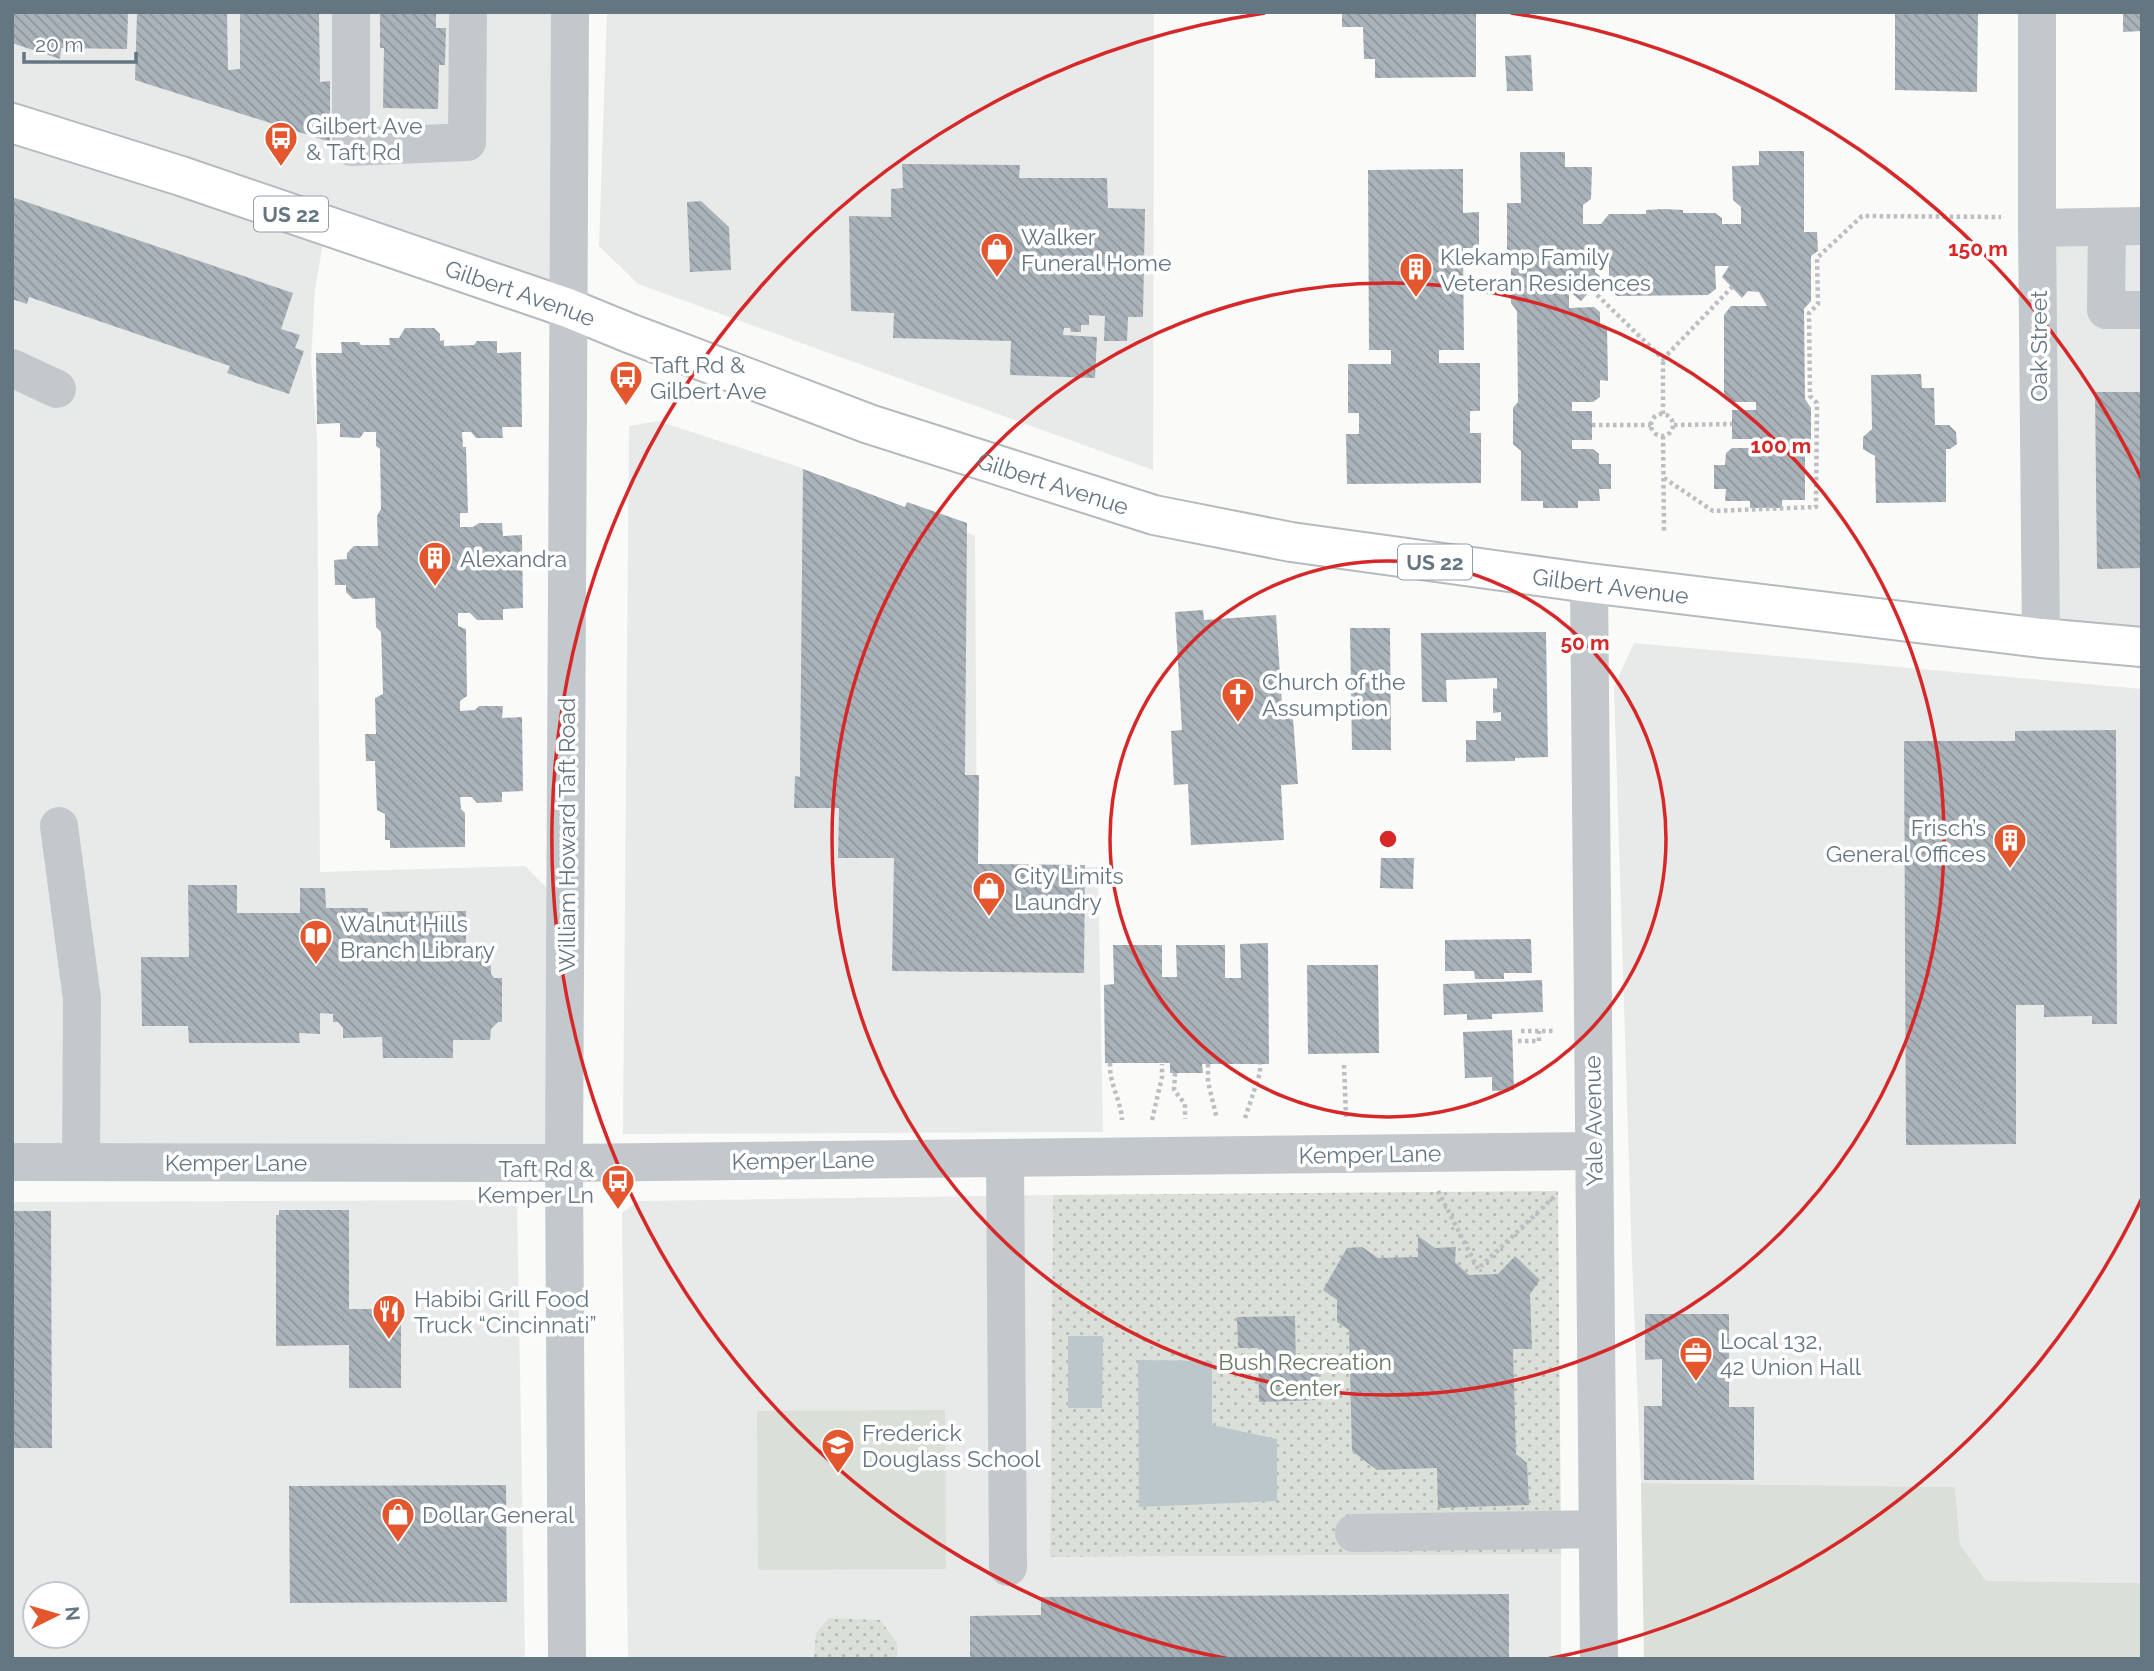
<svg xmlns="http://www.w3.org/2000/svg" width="2154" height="1671" font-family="Raleway,sans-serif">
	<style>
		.built { fill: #e8e9e9; fill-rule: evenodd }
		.green { fill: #dadfd7 }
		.park { fill: url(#park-dots) }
		.water { fill: #bbc7cb }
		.building { fill: url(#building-back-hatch) }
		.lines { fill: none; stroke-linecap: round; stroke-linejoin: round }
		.major-casing { stroke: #b5babe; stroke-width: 42 }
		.path { stroke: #bbbfc2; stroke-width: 4.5; stroke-dasharray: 3.5 3.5; stroke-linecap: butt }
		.minor { stroke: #c3c8cc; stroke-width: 38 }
		.major { stroke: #fff; stroke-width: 38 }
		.ring { fill: none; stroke: #d62828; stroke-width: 3.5 }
		.labels { text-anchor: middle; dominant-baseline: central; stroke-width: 7; stroke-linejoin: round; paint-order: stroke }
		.shield { fill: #fff; stroke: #939fa8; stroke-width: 2 }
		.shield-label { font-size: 21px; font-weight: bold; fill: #657683 }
		.poi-label { font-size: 23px; fill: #657683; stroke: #fff; text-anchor: start }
		.street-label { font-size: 23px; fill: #657683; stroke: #fff }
		.park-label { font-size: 23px; fill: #687a64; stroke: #fff }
		.centre { fill: #d62828; stroke: #fff; stroke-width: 3.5 }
		.ring-label { font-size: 21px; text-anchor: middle; font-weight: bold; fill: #d62828; stroke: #fff; stroke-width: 7; stroke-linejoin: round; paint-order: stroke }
	</style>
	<defs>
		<pattern id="park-dots" width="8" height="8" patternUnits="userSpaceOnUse" patternTransform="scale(1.75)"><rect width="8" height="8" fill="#dadfd7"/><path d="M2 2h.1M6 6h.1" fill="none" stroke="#b4b9b4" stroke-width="1.8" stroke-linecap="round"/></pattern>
		<pattern id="building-back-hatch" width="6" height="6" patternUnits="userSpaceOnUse" patternTransform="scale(1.75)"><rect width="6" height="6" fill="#aab3b9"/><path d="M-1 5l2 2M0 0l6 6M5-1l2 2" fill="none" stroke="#8e969c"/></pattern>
	</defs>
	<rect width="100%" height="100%" fill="#fafaf8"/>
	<path class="built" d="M12,12H570L568,308L326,226L315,289L311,361L317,436L320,872L525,866L566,907L564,1163L12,1162Z
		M607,12H1154L1153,470L638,284L599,246Z
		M2142,226V647L2041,638L2037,228Z
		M658,421L796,466L975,536L977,867H1098L1103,1132L623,1134L629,426Z
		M1634,643L2142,689V1583L1986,1581L1960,1544L1955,1487L1641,1483L1632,1259L1614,687Z
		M1053,1195L1050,1557L1561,1554V1659H628L622,1213L638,1201Z
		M517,1200L525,1659H12V1202ZM35,1594H77V1636H35Z"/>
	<path class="green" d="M945,1410L946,1569L758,1570L757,1411Z
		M1641,1483L1955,1487L1960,1544L1986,1581L2142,1583V1659H1644Z"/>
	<path class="park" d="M1558,1191L1561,1554L1050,1557L1053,1195Z
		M829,1618L880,1620L897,1643V1659H814L816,1633Z"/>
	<path class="water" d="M1068,1336H1103L1102,1408H1068Z
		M1138,1360L1212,1361V1425L1277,1439V1501L1139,1507Z"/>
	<path class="building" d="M12,12H128L127,49L61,48L60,59L12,43Z
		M137,12H227L228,70L240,69V12H319L320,82L330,81V142L135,80Z
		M380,12H436V28H446L445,65H439L438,109L383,108L384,48H380Z
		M1342,12H1476V77L1375,78V59H1364L1363,27H1342Z
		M1895,12H1978L1977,92L1895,90Z
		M2123,12H2142V31L2123,32Z
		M1531,55L1533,91H1507L1505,56Z
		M1759,151H1804V232H1817L1818,251L1811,256V301L1804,309L1805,399L1811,408V443L1805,448V500H1782V508H1750V501H1725L1726,489H1714V465H1725L1726,453L1732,448H1756V439H1732V410H1756V402H1730L1724,397V315L1731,306H1767L1759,292L1748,291L1742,298L1722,277L1729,266H1715L1716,289L1708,295L1617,296L1609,290V262H1595V272L1602,278L1581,301L1569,291V308L1594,307L1600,312V327L1607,326L1608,381L1600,380V397L1593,402H1572V411H1592V440H1572V449H1593L1599,454V464H1611V489H1599L1600,501H1578V508H1543V501H1521V451L1513,444V408L1518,402L1517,311L1511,303V256L1507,253V203H1521L1520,152H1565V167H1592L1591,199L1583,205V224H1601L1609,214H1646V210L1664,209L1683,210V213H1715L1722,218V224H1741V207L1733,200L1732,166L1759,165Z
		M902,164L1020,165L1019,178H1107L1108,208L1145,209L1143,317H1128L1127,341H1104L1105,316L1089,315V325H1081V332H1071L1070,328H1064L1063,335L1097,337L1095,378L1010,375L1011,341L893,338L894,313L851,311L849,216L891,217V189L903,188Z
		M1463,169V213L1479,212V248H1463L1464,350H1439V363H1480V411H1470V433H1481V483L1347,484L1346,434H1359V413H1348V364H1391V350H1369L1368,170Z
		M12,197L293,293L281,329L300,335L295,348L304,351L289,394L227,373L230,366L29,297L27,304L12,299Z
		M701,201L729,227L731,270L690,272L687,202Z
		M405,328H434L440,334V341L444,340V346L474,345L477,341H497V353L521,352L522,427H502L503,438H476L471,432H462L463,447H466L468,513H460V527H473L479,523H502L503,536L522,535L523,608L503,609V620H477L470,613H458V626L466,629L467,696L460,701V711L475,710L479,706H503L502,718L522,717L523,791L502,792V802L477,803L472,797H460L461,809L465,813V847L390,848V840H385V814L377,810L375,761H366L365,734H376L375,698L383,694L381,632L376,627L375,598L353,599L346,592V585H335L334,560L347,559V553L354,546H378L377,516L381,509L380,449L376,446V432H364L360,438L340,437V423L317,424L316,353H342L341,342H359L361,345H390L389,338H399Z
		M1921,374L1922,388H1934L1935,425H1949L1956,432L1957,444L1950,449H1946V502L1876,503L1875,456L1863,449V437L1872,429L1871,375Z
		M2095,392H2142V568L2097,569Z
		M803,469L905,507L907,502L967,523L965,775H979L978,864L1085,865L1084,973L892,971L894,858H838L839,808H794L795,776L800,777Z
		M1203,610L1204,620L1276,615L1283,719L1293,718L1298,784L1281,785L1284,840L1191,845L1188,784L1174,785L1171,731L1182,730L1175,612Z
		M1350,628H1390L1391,750H1352Z
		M1546,632L1548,757L1515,758V761L1466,762V740H1476V721H1501V712L1493,713V688L1497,689V678L1446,680L1447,702H1422L1421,633Z
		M2116,730L2117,1024H2092V1016L2044,1017V1005H2016V1144L1906,1145L1904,741H2015V731Z
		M1381,858H1414L1413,889L1380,888Z
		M188,885H237V913H300V888H325L326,908H368V912L466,911V948H490L491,974L494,978H502V1022H498L491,1029L490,1040H453V1058H383L382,1037L343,1038V1028L338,1022H333V1014L320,1013V1034L299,1033L300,1043H189L188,1026H142L141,957H189Z
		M1531,939L1532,973H1504V979H1475L1474,971H1445V940Z
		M1268,943L1269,1064H1202L1203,1073H1170V1063H1105L1104,985L1114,984L1113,945H1162V977H1177L1176,945H1225V978H1241L1240,944Z
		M1307,965H1378L1379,1053L1308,1054Z
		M1542,980L1543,1012L1492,1014V1019L1467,1020V1014L1444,1015L1443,984Z
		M1512,1030L1514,1090L1492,1091V1077L1465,1078L1463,1032Z
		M279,1210H349V1309H401V1388H349V1345L276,1346V1215H279Z
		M12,1211H51L52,1448H12Z
		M1418,1236L1435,1248L1456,1247L1455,1262L1469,1275L1498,1274L1515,1256L1540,1280L1530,1294L1532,1349H1513L1516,1454L1527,1463L1529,1505L1438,1508L1437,1468L1377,1470L1352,1451L1349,1330L1337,1322V1300L1323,1290L1347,1248L1362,1247L1378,1258L1418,1257Z
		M1645,1314H1729V1407H1754V1480H1644V1406H1662V1359L1645,1360Z
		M1295,1316L1296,1369L1318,1368V1400L1259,1402L1258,1348H1238L1237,1317Z
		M506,1485L507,1602L290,1603L289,1486Z
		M1509,1594V1659H970V1616L1041,1615V1597Z"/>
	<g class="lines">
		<defs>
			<g id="major">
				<path id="s1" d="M12,123L181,176L568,308L629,333L869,424L1154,515L1291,542L1589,583L2041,638L2142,647"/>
			</g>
		</defs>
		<use href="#major" class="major-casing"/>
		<path class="path" d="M1592,290L1663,359L1732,287
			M1651 425a11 11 0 1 1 22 0a11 11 0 1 1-22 0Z
			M1663,414V359
			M1592,425H1651
			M1674,425L1732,424
			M1663,436L1664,531
			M1664,478L1713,511L1816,507L1817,403L1810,396L1809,313L1818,304L1817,258L1862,216L2001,217
			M1521,1031H1554
			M1518,1041H1539V1031
			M1110,1063C1109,1084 1121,1100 1122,1120
			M1208,1064V1082L1217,1119
			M1344,1065L1346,1117
			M1175,1073L1174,1090L1185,1104V1119
			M1245,1118L1260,1073V1064
			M1152,1120L1162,1077V1064
			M1438,1191L1478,1269L1556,1195"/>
		<path class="minor" d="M351,12V147L467,142L468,12
			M2037,12V228L2041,638
			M2107,227L2106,310H2142
			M2037,228L2142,226
			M12,368L57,389
			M1589,583L1599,1659
			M59,826L82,999L81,1162
			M1005,1158L1008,1567
			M12,1162L564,1163L1593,1151
			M1354,1533L1598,1529
			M567,1659L564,1163L570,12"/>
		<use href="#major" class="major"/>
	</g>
	<g class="ring">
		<circle cx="1388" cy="839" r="278"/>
		<circle cx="1388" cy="839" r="556"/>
		<path d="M2142 1198A835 835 0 0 1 1547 1659M1229 1659A835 835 0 0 1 1265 13M1511 13A835 835 0 0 1 2142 480"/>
	</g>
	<defs>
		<symbol id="bus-pin" viewBox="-11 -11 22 30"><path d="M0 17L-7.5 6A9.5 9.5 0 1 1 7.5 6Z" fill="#e4572e" stroke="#fff"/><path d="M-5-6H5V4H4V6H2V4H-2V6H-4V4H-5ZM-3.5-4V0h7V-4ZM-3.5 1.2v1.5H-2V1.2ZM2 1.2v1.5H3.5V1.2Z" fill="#fff"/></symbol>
		<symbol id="shop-pin" viewBox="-11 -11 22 30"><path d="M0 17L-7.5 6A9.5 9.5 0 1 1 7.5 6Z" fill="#e4572e" stroke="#fff"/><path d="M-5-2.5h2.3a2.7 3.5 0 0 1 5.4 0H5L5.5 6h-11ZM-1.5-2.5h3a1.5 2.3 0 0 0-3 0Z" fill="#fff"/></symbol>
		<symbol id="building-pin" viewBox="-11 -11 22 30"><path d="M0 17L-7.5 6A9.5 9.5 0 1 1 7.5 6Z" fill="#e4572e" stroke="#fff"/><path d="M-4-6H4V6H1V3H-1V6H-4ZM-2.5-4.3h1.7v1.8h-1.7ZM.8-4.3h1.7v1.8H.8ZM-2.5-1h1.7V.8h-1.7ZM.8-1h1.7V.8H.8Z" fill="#fff"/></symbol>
		<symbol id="church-pin" viewBox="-11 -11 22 30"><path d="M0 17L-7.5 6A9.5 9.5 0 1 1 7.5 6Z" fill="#e4572e" stroke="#fff"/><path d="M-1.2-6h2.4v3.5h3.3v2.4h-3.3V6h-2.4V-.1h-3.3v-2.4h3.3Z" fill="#fff"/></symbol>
		<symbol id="library-pin" viewBox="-11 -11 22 30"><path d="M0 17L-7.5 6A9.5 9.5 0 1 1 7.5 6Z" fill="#e4572e" stroke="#fff"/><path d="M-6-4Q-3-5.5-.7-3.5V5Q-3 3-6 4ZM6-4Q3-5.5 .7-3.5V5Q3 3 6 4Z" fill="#fff"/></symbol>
		<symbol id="restaurant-pin" viewBox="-11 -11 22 30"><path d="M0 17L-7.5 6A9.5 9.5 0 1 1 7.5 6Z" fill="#e4572e" stroke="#fff"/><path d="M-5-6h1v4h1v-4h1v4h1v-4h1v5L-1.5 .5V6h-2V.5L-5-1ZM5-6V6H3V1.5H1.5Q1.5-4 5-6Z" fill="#fff"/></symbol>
		<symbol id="office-pin" viewBox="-11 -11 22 30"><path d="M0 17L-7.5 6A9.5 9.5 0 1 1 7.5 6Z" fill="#e4572e" stroke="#fff"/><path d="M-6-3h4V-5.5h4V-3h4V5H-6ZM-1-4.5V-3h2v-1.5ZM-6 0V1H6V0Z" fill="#fff"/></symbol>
		<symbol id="school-pin" viewBox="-11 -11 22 30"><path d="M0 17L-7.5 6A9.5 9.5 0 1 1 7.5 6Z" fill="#e4572e" stroke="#fff"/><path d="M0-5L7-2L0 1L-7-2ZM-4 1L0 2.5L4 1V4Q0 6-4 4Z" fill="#fff"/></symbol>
	</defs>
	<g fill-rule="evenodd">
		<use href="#bus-pin" x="262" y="119" width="38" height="52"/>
		<use href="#shop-pin" x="978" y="230" width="38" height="52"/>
		<use href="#building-pin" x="1397" y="250" width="38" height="52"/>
		<use href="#bus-pin" x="607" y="358" width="38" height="52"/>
		<use href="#building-pin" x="416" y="539" width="38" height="52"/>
		<use href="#church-pin" x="1219" y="675" width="38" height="52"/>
		<use href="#building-pin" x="1991" y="821" width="38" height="52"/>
		<use href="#shop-pin" x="970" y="869" width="38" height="52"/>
		<use href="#library-pin" x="297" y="917" width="38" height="52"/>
		<use href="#bus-pin" x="599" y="1162" width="38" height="52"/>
		<use href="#restaurant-pin" x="370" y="1292" width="38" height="52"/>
		<use href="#office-pin" x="1677" y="1334" width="38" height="52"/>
		<use href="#school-pin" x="819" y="1426" width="38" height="52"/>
		<use href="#shop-pin" x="379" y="1495" width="38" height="52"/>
	</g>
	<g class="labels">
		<g class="shield">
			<rect x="254" y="196.5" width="74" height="35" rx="5"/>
			<rect x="1398" y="544.5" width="74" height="35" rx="5"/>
		</g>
		<g class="shield-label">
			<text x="291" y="214">US 22</text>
			<text x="1435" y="562">US 22</text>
		</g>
		<g class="poi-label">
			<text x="306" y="125">Gilbert Ave<tspan x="306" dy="26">&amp; Taft Rd</tspan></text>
			<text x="1021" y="236">Walker<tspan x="1021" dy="26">Funeral Home</tspan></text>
			<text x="1440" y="256">Klekamp Family<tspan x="1440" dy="26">Veteran Residences</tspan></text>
			<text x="650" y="364">Taft Rd &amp;<tspan x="650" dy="26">Gilbert Ave</tspan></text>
			<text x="460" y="558">Alexandra</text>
			<text x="1262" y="681">Church of the<tspan x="1262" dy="26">Assumption</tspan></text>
			<text x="1986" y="827" text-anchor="end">Frisch’s<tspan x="1986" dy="26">General Offices</tspan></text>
			<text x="1014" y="875">City Limits<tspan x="1014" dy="26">Laundry</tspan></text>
			<text x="340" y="923">Walnut Hills<tspan x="340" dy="26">Branch Library</tspan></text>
			<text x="594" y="1168" text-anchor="end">Taft Rd &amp;<tspan x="594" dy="26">Kemper Ln</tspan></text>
			<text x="414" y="1298">Habibi Grill Food<tspan x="414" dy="26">Truck “Cincinnati”</tspan></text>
			<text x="1720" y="1340">Local 132,<tspan x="1720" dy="26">42 Union Hall</tspan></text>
			<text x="862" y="1432">Frederick<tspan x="862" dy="26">Douglass School</tspan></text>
			<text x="422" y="1514">Dollar General</text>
		</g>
		<g class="street-label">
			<text stroke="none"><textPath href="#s1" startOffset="536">Gilbert Avenue</textPath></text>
			<text transform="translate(2038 346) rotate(-90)">Oak Street</text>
			<text stroke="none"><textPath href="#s1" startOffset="1102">Gilbert Avenue</textPath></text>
			<text stroke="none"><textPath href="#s1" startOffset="1670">Gilbert Avenue</textPath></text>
			<text transform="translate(566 835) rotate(-90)">William Howard Taft Road</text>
			<text transform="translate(1593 1121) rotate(-91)">Yale Avenue</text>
			<text transform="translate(1370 1154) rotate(-1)">Kemper Lane</text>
			<text transform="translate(803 1160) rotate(-1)">Kemper Lane</text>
			<text x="236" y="1162">Kemper Lane</text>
		</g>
		<g class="park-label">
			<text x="1305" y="1361">Bush Recreation<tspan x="1305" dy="26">Center</tspan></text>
		</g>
	</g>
	<circle cx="1388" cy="839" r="10" class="centre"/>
	<g class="ring-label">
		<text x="1978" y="256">150 m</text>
		<text x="1781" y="453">100 m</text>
		<text x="1585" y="650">50 m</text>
	</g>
	<rect width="2154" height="1671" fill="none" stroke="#657683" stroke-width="28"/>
	<g transform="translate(56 1615) rotate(85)"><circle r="33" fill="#ffffff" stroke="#c1c8cd" stroke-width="2"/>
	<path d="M0-5L12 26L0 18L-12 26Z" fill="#e4572e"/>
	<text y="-10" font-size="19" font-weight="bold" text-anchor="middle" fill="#657683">N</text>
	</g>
	<path d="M24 52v10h112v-10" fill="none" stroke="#657683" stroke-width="3.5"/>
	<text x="35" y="52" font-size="21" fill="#657683" stroke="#ffffff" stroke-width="5" paint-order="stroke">20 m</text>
</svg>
